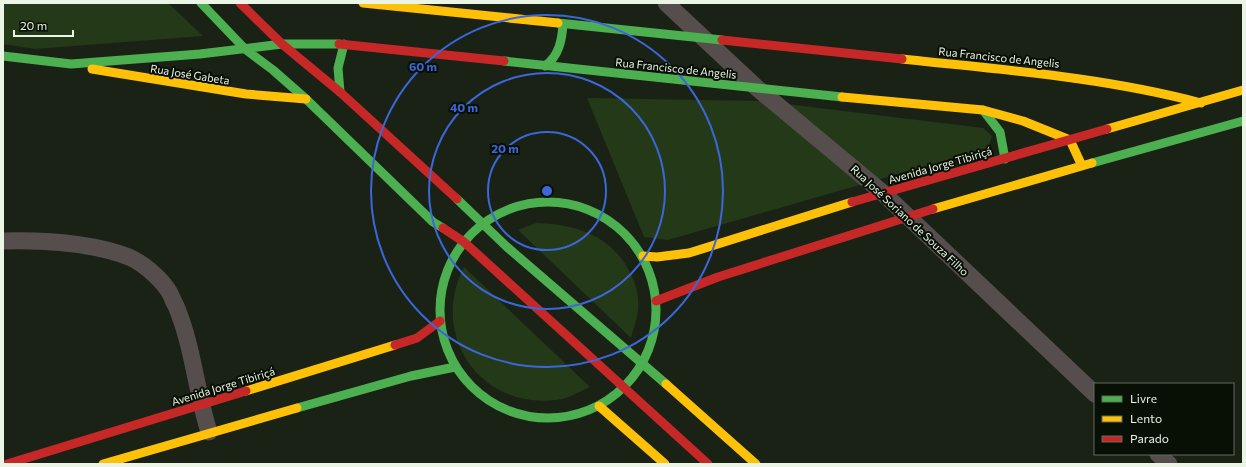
<svg xmlns="http://www.w3.org/2000/svg" width="1246" height="467" font-family="Commissioner,sans-serif">
	<style>
		.green { fill: #243918 }
		.lines { fill: none; stroke-linecap: round; stroke-linejoin: round }
		.street { stroke: #554e4d; stroke-width: 17 }
		.fast { stroke: #4caf50; stroke-width: 9 }
		.slow { stroke: #ffc107; stroke-width: 9 }
		.jam { stroke: #c62828; stroke-width: 9 }
		.ring { fill: none; stroke: #3c67da; stroke-width: 2 }
		.labels { text-anchor: middle; dominant-baseline: central; stroke-width: 4; stroke-linejoin: round; paint-order: stroke }
		.street-label { font-size: 11px; fill: #eaf5e5; stroke: #080f05 }
		.centre { fill: #3c67da; stroke: #080f05; stroke-width: 2 }
		.ring-label { font-size: 12px; text-anchor: middle; font-weight: bold; fill: #3c67da; stroke: #080f05; stroke-width: 4; stroke-linejoin: round; paint-order: stroke }
	</style>
	<rect width="100%" height="100%" fill="#192215"/>
	<path class="green" d="M3,3H168L203,36L35,49L3,44Z
		M587,98L762,101L983,128L992,136L988,148L668,240L644,237Z
		M536,223C573,224 608,234 627,267C635,280 640,296 638,311C637,320 633,329 631,338L518,230Z
		M464,267L590,387C579,392 568,399 556,400C480,409 429,335 464,267Z"/>
	<g class="lines">
		<path class="street" d="M666,3L757,88L883,193L1095,394
			M3,241C42,240 92,243 129,257C143,263 160,278 168,290C171,294 173,301 176,306C193,346 196,391 209,432
			M1158,454L1169,464"/>
		<path class="fast" d="M201,3L245,49L273,70L306,99L433,222L443,228
			M558,23L722,40
			M3,56L71,64L200,54L282,44H339
			M504,61L842,97
			M545,66C559,56 562,40 563,24
			M340,92L338,68L344,44
			M983,110L1000,132L1005,159
			M1092,163L1243,121
			M457,199L507,247L666,384
			M440 310a108 108 0 1 1 216 0a108 108 0 1 1-216 0Z
			M297,408L411,376L455,367"/>
		<path class="slow" d="M363,3L558,23
			M902,59C1003,70 1103,77 1201,103
			M92,69L246,94L306,99
			M842,97L983,110L1023,121L1070,140L1082,166
			M1107,129L1243,90
			M933,209L1092,163
			M643,256L657,257L689,253L852,202
			M666,384L756,464
			M246,391L395,345
			M599,406L665,464
			M103,464L297,408"/>
		<path class="jam" d="M240,3L282,44L340,92L457,199
			M722,40L902,59
			M339,44L504,61
			M852,202L1107,129
			M443,228L464,242L708,464
			M656,301L718,277L933,209
			M395,345L417,338L440,321
			M7,464L246,391"/>
	</g>
	<g class="ring">
		<circle cx="547" cy="191" r="59"/>
		<circle cx="547" cy="191" r="118"/>
		<circle cx="547" cy="191" r="176"/>
	</g>
	<g class="labels">
		<g class="street-label">
			<text transform="translate(999 57) rotate(6)">Rua Francisco de Angelis</text>
			<text transform="translate(676 68) rotate(6)">Rua Francisco de Angelis</text>
			<text transform="translate(190 74) rotate(9)">Rua José Gabeta</text>
			<text transform="translate(940 165) rotate(-16)">Avenida Jorge Tibiriçá</text>
			<text transform="translate(910 220) rotate(43)">Rua José Soriano de Souza Filho</text>
			<text transform="translate(223 386) rotate(-17)">Avenida Jorge Tibiriçá</text>
		</g>
	</g>
	<circle cx="547" cy="191" r="6" class="centre"/>
	<g class="ring-label">
		<text x="423" y="71">60 m</text>
		<text x="464" y="112">40 m</text>
		<text x="505" y="153">20 m</text>
	</g>
	<rect width="1246" height="467" fill="none" stroke="#eaf5e5" stroke-width="8"/>
	<rect x="1094" y="383" width="140" height="72" fill="#080f05" stroke="#626b5f"/>
	<rect x="1102" y="396" width="20" height="6" fill="#4caf50" stroke="#626b5f"/>
	<text x="1130" y="403" font-size="12" fill="#eaf5e5">Livre</text>
	<rect x="1102" y="416" width="20" height="6" fill="#ffc107" stroke="#626b5f"/>
	<text x="1130" y="423" font-size="12" fill="#eaf5e5">Lento</text>
	<rect x="1102" y="436" width="20" height="6" fill="#c62828" stroke="#626b5f"/>
	<text x="1130" y="443" font-size="12" fill="#eaf5e5">Parado</text>
	<path d="M14 30v6h59v-6" fill="none" stroke="#eaf5e5" stroke-width="2"/>
	<text x="20" y="30" font-size="12" fill="#eaf5e5" stroke="#080f05" stroke-width="3" paint-order="stroke">20 m</text>
</svg>
